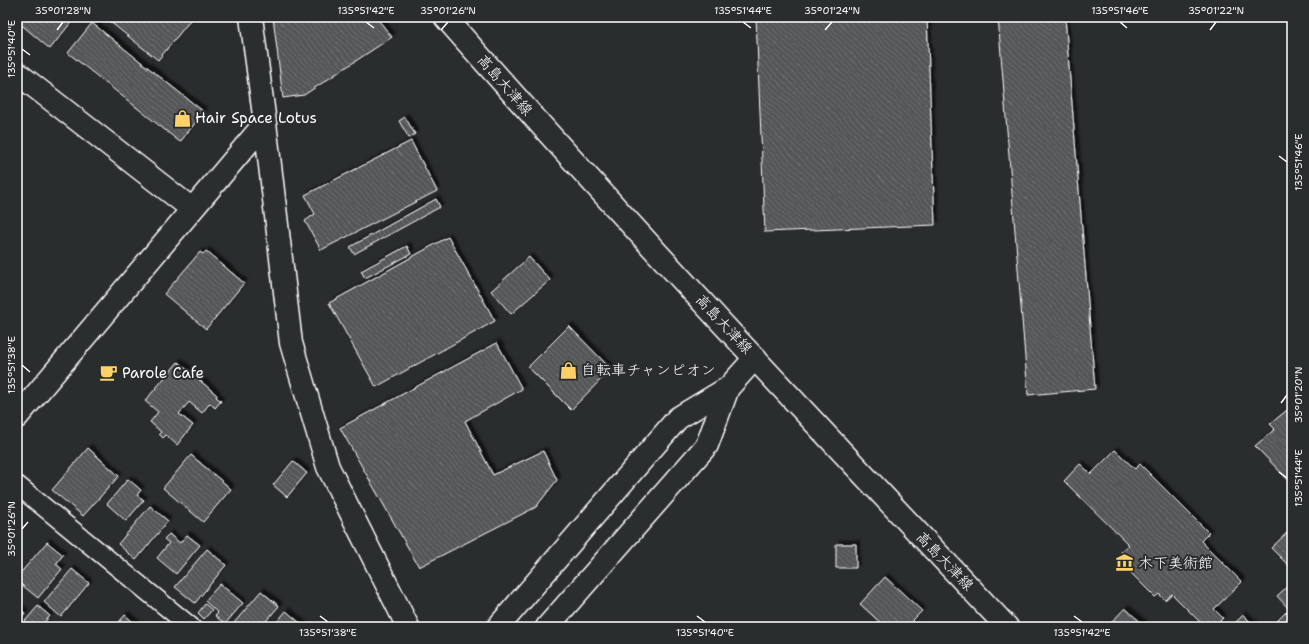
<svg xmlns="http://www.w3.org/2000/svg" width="1309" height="644" font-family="'Shantell Sans','Klee One',sans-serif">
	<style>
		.building { fill: url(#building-back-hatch); stroke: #fff; filter: url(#shadow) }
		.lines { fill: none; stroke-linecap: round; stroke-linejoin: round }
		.service-casing { stroke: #fff; stroke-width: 21 }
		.tertiary-casing { stroke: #fff; stroke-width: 25 }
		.secondary-casing { stroke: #fff; stroke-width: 25 }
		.service { stroke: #2a2d2e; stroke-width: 18 }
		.tertiary { stroke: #2a2d2e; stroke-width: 22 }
		.secondary { stroke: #2a2d2e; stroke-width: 22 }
		.ticks { fill: none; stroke: #fff; stroke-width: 1.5 }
		.labels { text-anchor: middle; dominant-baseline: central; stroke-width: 4; stroke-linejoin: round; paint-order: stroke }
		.street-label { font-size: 15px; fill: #fff; stroke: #2a2d2e }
		.poi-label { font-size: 15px; fill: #fff; stroke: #2a2d2e; text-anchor: start }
		.neatline { fill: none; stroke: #fff; stroke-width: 1.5 }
		.ticks-label { font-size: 10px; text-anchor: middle; fill: #fff }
	</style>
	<defs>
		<pattern id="building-back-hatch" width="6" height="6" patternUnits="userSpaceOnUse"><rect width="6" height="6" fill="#555758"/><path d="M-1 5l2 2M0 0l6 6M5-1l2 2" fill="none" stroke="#6e7071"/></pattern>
		<filter id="shadow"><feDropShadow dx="3.5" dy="-3.5" stdDeviation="1" flood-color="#0009"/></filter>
	</defs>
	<rect width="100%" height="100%" fill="#2a2d2e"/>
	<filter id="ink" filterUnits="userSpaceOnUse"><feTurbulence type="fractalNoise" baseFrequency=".025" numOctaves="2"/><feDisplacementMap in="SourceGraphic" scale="8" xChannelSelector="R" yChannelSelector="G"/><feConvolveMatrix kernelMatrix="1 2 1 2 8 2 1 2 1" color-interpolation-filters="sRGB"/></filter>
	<g filter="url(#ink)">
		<path class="building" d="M17,17H69L73,20L50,49L17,21Z
			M104,17H193L158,60Z
			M273,17H376L392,37L304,95L283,98Z
			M756,17H927L935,225L765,232Z
			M998,17H1065L1095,389L1028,395Z
			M92,23L204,112L180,142L68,53Z
			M405,117L415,134L409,138L399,121Z
			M411,141L437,191L321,250L305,221L315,214L305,195Z
			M436,199L440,207L354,254L350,247Z
			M448,237L495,321L376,387L329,303Z
			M407,246L411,254L365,278L361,271Z
			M206,251L244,283L206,329L164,294L200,252L203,254Z
			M529,257L550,280L511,314L491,291Z
			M569,326L611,369L571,410L528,367Z
			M497,343L522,389L465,421L493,475L543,451L557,480L536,507L419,567L340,428Z
			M178,362L217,395L216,397L221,401L215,408L210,403L202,413L189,402L179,414L193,425L177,445L166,435L163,438L159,434L161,432L150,422L158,412L145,401Z
			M1292,406V484L1255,446L1275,429L1270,424Z
			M88,448L119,476L83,516L52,490Z
			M1115,450L1135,469L1140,464L1209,533L1201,541L1242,582L1214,609L1223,618L1214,627H1205L1172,594L1165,600L1159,594L1155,597L1121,563L1126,558L1121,552L1129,545L1064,481L1080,464L1091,474Z
			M191,455L231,489L203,522L163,488Z
			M293,461L307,473L287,497L273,485Z
			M128,479L141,490L137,495L144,500L126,521L107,504Z
			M150,506L168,521L136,560L118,544Z
			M1292,528V567L1291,568L1271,548Z
			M169,534L180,543L187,535L200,545L176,574L157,558L169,543L164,539Z
			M47,542L63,555L56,564L62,569L38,598L17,581V577Z
			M836,544H856V568H836Z
			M207,549L226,565L195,603L175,587Z
			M72,569L89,583L61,617L44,602Z
			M885,577L922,611L906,627H885L860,604Z
			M1292,582V627H1277L1274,624L1289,609L1277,596Z
			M220,584L243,603L225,624L215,616L218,613L205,601Z
			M261,591L279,606L261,627H239L234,623Z
			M205,604L212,610L204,619L198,613Z
			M38,606L50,616L41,626V627H20Z
			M17,607L25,613L17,622Z
			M1125,608L1146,627H1107Z
			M286,611L305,627H273Z
			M125,615L139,627H115Z
			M1243,615L1256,627H1240L1235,623Z"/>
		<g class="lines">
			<defs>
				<path id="service" d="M17,485L191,627"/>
				<path id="tertiary" d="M251,17L265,123L291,343L328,467L408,627
					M17,73L192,209
					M17,417L265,123
					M498,627L678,418L728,388L755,358
					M547,627L707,445L728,388"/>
				<path id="secondary" d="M445,17C628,225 817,426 1007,627"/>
			</defs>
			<use href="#service" class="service-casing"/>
			<use href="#tertiary" class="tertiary-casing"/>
			<use href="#secondary" class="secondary-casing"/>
			<use href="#service" class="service"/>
			<use href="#tertiary" class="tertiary"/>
			<use href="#secondary" class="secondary"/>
		</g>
	</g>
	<path class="ticks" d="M366,22L374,28M743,22L751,28M1120,22L1127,28M57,30L63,22M441,30L448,22M825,30L832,22M1210,30L1216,22M22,49L30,55M1279,156L1287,162M22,365L30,372M1281,403L1287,395M1279,472L1287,478M22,529L28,522M320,616L328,622M697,616L705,622M1074,616L1082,622"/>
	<defs>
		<symbol id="shop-bare" viewBox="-9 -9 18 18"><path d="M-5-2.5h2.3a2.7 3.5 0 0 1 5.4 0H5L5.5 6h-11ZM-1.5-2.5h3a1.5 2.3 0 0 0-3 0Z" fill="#ffd166" stroke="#2a2d2e" stroke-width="2.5" paint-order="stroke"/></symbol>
		<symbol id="cafe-bare" viewBox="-9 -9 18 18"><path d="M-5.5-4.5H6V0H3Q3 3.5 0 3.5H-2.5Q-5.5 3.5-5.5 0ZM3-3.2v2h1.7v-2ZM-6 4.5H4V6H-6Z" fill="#ffd166" stroke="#2a2d2e" stroke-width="2.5" paint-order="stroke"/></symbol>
		<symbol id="museum-bare" viewBox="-9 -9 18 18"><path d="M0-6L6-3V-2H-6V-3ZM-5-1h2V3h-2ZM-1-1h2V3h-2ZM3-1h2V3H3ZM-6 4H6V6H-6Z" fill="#ffd166" stroke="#2a2d2e" stroke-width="2.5" paint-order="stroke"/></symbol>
	</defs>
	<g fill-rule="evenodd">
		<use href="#shop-bare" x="170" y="106" width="25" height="25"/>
		<use href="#shop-bare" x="556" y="358" width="25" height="25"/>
		<use href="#cafe-bare" x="96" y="360" width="25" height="25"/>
		<use href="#museum-bare" x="1112" y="550" width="25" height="25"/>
	</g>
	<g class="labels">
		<g class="street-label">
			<text transform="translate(505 85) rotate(49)">高島大津線</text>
			<text transform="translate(724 324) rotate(47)">高島大津線</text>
			<text transform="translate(945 561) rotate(46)">高島大津線</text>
		</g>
		<g class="poi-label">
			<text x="195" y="118">Hair Space Lotus</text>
			<text x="581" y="370">自転車チャンピオン</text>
			<text x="122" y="373">Parole Cafe</text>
			<text x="1138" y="563">木下美術館</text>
		</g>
	</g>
	<rect width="1309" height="644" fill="none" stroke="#2a2d2e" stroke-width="44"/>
	<rect x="22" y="22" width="1265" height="600" class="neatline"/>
	<g class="ticks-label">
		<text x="63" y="14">35°01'28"N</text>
		<text x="366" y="14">135°51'42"E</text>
		<text x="448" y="14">35°01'26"N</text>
		<text x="743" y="14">135°51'44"E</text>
		<text x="832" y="14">35°01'24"N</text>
		<text x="1120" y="14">135°51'46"E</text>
		<text x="1216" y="14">35°01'22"N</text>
		<text transform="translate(11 49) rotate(-90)" y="4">135°51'40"E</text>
		<text transform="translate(1298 162) rotate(-90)" y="4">135°51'46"E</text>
		<text transform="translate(11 365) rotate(-90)" y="4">135°51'38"E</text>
		<text transform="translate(1298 395) rotate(-90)" y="4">35°01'20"N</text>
		<text transform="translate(1298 478) rotate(-90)" y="4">135°51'44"E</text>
		<text transform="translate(11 529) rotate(-90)" y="4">35°01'26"N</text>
		<text x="328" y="636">135°51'38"E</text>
		<text x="705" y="636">135°51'40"E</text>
		<text x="1082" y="636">135°51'42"E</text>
	</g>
</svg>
